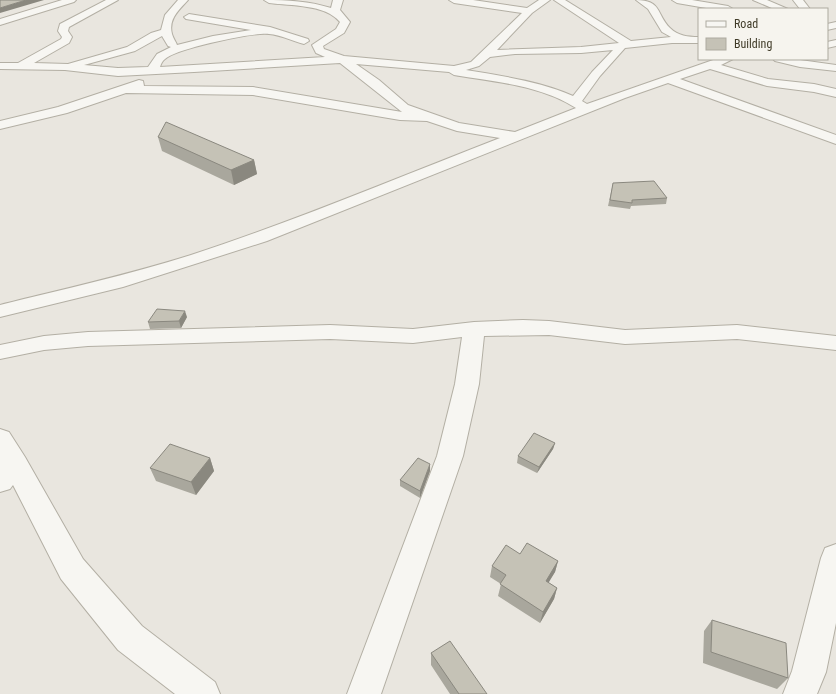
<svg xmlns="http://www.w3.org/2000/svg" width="836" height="694" font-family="'Roboto Condensed',sans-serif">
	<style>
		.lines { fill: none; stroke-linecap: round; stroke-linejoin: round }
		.minor-casing { stroke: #b3afa4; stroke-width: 2 }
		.minor { fill: #f7f6f2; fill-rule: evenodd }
		.wall { fill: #a9a79d }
		.shaded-wall { fill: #8a887f }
		.building { fill: #c5c2b6; stroke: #8a887f }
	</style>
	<rect width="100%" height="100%" fill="#e9e6df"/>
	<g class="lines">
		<defs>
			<path id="minor" d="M62,0H76L74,2L0,25V19Z
				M106,0H118L69,27L68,31L72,37L69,43L34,63L68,64L127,47L151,33L161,30L165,15L178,0H188C179,10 168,19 172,34C173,38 176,42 177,45L213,36L251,30L186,19L184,17L189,14L270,27L308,39L309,41L304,44C292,41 281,35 269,34C253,32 175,49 165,59C162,61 161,64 160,67L325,57L316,53L312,45L336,29L340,22C325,4 291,6 269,3L264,0C288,0 309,1 331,8L333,0H343L340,10L350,22L344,33L323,46L324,49L344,56L454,66L471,62L522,13L454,3L449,0H473L527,8L539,0H550L532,13L497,50L581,47L619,43L554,0H565L631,41L671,37L662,32L648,9L636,0C662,0 656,14 670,28C678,36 688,37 699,37V43H672L625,48L600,76L582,101L587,104L716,59H733L721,65L768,79L814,84L836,89V97L814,92L767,86L710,69L680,79L836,135V144L668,83L625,98L267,241L123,287L0,317V305C64,289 128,275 191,255C295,221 397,178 500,138L457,131L427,121L400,120L253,95L126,93L67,113L0,129V121L58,107L139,80L143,81L144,86L253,87L402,112L340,63L194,72L118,76L65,70L0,69V63H18L61,39L62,37L58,31L60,24ZM162,36L168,46L171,47L157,54L148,67L118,68L84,65L135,51ZM613,50L592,72L573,96C539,81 502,76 466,70L479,66L490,57L515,54L581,53ZM356,64L449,72L454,75C495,82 540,85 576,108L515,132L459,123L408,105L379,80Z
				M672,0H692L728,6L733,9H712L677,3Z
				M753,0H767L788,9H774Z
				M793,0H803L810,9H800Z
				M836,22V28L827,30V24Z
				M836,40V46L827,48V42Z
				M773,59H793L836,65V71L800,67L775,61Z
				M523,320L549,321L625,330L737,325L836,336V350L737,339L625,344L549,335L484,336L479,384L463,456L381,694H347L437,456L455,384L462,337L413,343L330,339L88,346L44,350L0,359V345L44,336L88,332L330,325L413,329L474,322Z
				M0,429L9,432L25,457L83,559L142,626L215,682L220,694H175L118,650L61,579L13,485L10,489L0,492Z
				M836,544V623L826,672L817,694H783L792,671L821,558L825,548Z"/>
		</defs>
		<use href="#minor" class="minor-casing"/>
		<use href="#minor" class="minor"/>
	</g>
	<path class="wall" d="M158,137L254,160L257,174L234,185L162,151Z
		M613,183L667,198L666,204L631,206L630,209L608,206Z
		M187,317L181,328L150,329L148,322Z
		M555,443L553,449L537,473L517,463L518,456Z
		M210,458L214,471L196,495L156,481L150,468Z
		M430,471L420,498L400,486V480Z
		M520,554L558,561L555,572L548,582L557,588L554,599L540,623L498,596L501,584L490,577L492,566Z
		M712,620L788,678L777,689L703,663L704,631Z
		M431,653L487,694H450L431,665Z"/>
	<path class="shaded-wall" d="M26,0H44L0,13V8Z
		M254,160L257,174L234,185L231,170Z
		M185,311L187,317L181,328L179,321Z
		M555,443L553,449L537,473L539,467Z
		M210,458L214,471L196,495L191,482Z
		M430,464V471L420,498V491Z
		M558,561L555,572L543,592L546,581Z
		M557,588L554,599L540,623L543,612Z"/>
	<path class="building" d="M0,0H26L0,8Z
		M166,122L254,160L231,170L158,137Z
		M654,181L667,198L632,200V203L610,200L613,183Z
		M157,309L185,311L179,321L148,322Z
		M534,433L555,443L539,467L518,456Z
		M170,444L210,458L191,482L150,468Z
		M418,458L430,464L420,491L400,480Z
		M527,543L558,561L546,581L557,588L543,612L500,584L506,575L492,566L506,545L520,554Z
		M712,620L786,643L788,678L711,652Z
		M450,641L487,694H459L431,653Z"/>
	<rect x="698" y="8" width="130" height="52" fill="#f6f4ee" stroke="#adaa9f"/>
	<rect x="706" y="21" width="20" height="6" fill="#f7f6f2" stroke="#adaa9f"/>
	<text x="734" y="28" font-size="12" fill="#403b28">Road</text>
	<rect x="706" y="38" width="20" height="12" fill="#c5c2b6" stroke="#adaa9f"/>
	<text x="734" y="48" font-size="12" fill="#403b28">Building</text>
</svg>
